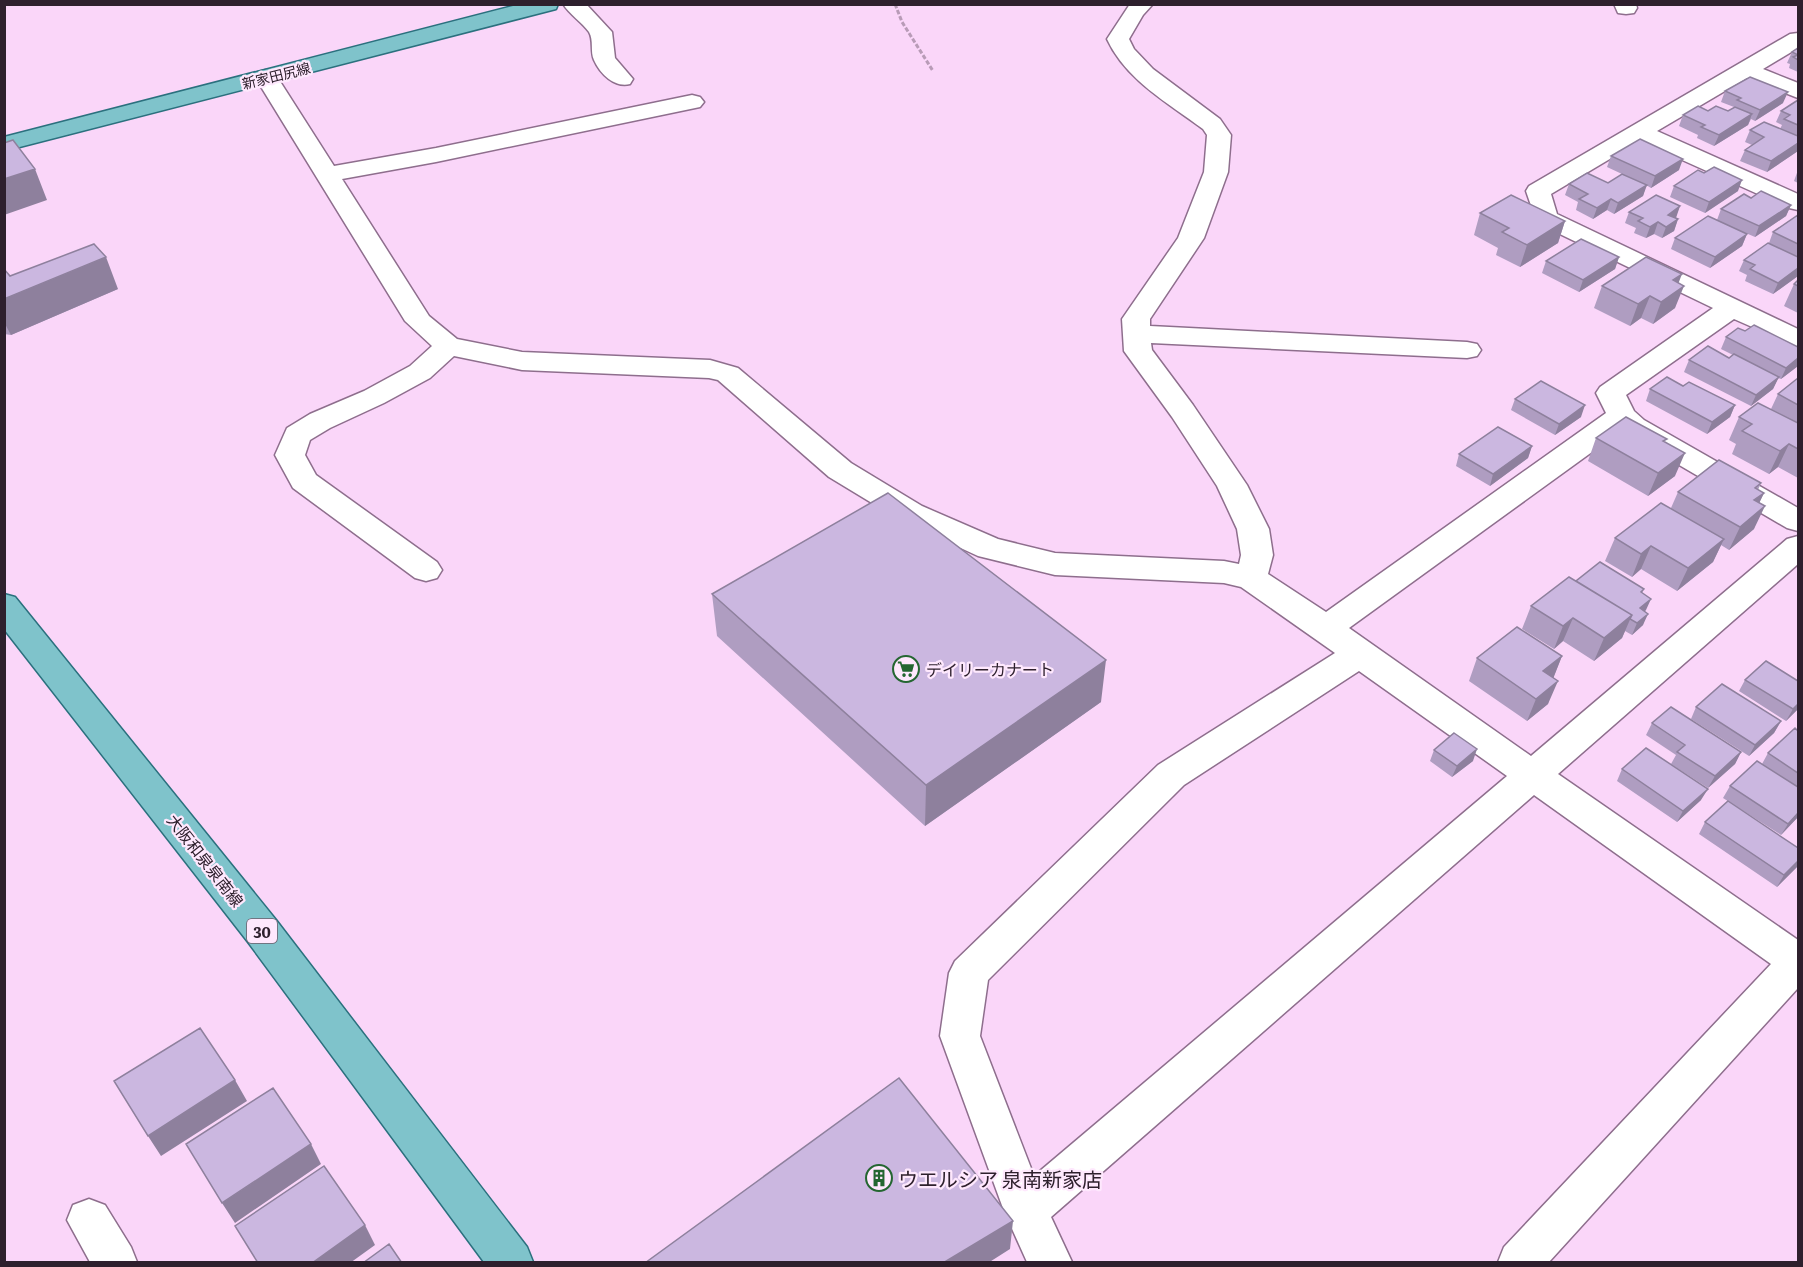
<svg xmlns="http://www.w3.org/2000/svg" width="1803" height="1267" font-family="Literata,'Noto Sans JP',serif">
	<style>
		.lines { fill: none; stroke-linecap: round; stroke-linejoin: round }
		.minor-casing { stroke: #8e6e8d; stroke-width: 3 }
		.major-casing { stroke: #2b707e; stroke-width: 3 }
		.path { stroke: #b89bb7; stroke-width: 3; stroke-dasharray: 4.5 2; stroke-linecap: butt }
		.minor { fill: #fff; fill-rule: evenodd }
		.major { fill: #7fc3cb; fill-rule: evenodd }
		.wall { fill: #af9dc1 }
		.shaded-wall { fill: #8e809d }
		.building { fill: #cbb7e0; stroke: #8e809d; stroke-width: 1.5 }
		.labels { text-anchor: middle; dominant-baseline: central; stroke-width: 4.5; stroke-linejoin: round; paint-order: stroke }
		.far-street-label { font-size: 14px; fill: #2e202d; stroke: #fee8fd }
		.shield { fill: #fee8fd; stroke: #6c5c6b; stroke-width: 1.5 }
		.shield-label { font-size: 15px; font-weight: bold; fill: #2e202d }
		.poi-label { font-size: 16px; fill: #2e202d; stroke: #fee8fd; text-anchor: start }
		.street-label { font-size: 16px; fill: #2e202d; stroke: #fee8fd }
		.near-poi-label { font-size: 20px; fill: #2e202d; stroke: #fee8fd; text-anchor: start }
	</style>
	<rect width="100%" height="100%" fill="#fad6f9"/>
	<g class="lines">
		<defs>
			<path id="minor" d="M563,4H586L612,32L615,58L633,79L630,84C615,88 600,74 594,60C590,52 594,40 589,32C582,22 570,15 563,4Z
				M1130,4H1153L1143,15L1129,39L1134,49L1153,69L1220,119L1231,135L1228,172L1204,238L1150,319V326L1467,342L1477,344L1481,350L1477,356L1467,358L1151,343L1152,350L1193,405L1247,485L1269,529L1273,555L1268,574L1326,612L1606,413L1596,393L1600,387L1713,308L1537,223L1526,191L1529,186L1790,34L1798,33V48L1763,69L1798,83V98L1747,78L1657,131L1798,194V210L1789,208L1640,141L1551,194L1557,214L1798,329V347L1734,319L1626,395L1634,411L1644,420L1798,508V531L1787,528L1621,431L1349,628L1531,756L1787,539L1798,536V564L1558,774L1798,940V988L1549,1262H1498L1504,1247L1771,964L1534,795L1051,1217L1072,1262H1027L1004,1211L940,1036L949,973L955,961L1158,765L1335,653L1241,587L1224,583L1055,575L978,556L900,520L829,477L718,380L709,378L522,370L454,356L430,378L384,403L330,428L310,440L305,455L316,475L437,562L442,570L437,578L426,581L415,578L293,488L275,455L287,428L310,414L364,391L410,366L432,346L405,321L255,77L258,72L266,70L274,72L334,166L436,148L692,95L700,97L704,102L700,107L436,162L342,179L429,316L457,339L522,352L710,360L738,368L851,463L922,506L998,539L1055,553L1224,561L1239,564L1241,555L1237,529L1217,486L1172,417L1124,351L1122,319L1178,238L1204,172L1207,135L1203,129C1168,103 1126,80 1107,39ZM1359,671L1507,776L1034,1176L980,1036L988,980L1184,785Z
				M1614,4H1636L1637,8L1634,13L1626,14L1618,13Z
				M89,1199L105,1205L131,1247L137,1262H90L67,1220L73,1205Z"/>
			<path id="major" d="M521,4H558L556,9L4,151V137Z
				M4,594L15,597L276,920L527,1247L533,1262H484L248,942L4,629Z"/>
		</defs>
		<use href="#minor" class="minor-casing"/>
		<use href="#major" class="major-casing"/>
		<path class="path" d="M895,4L902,22L933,71"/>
		<use href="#minor" class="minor"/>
		<use href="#major" class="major"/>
	</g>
	<path class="wall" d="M1798,48V72L1789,68L1790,64L1787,63L1792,52Z
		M1725,91L1783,103L1755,121L1751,119L1748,125L1714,146L1697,138L1698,135L1679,126L1683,115L1708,111H1728L1734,107L1721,102Z
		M1798,100V151L1767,172L1740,161L1745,150L1752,145L1745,142L1750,130L1780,129L1782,125L1776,122L1781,111Z
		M1611,156L1679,170L1651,188L1646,185L1643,196L1614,214L1607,210L1593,219L1576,210L1578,202L1565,195L1569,184L1608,183L1622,174L1607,167Z
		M1798,170V183L1794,181Z
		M1674,186L1738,191L1705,213L1670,197Z
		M1751,198L1791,205L1786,216L1755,237L1720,222L1747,234L1742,246L1710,268L1671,249L1675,238L1717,220L1721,209Z
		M1680,206L1675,218L1678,219L1674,231L1662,238L1654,234L1646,238L1634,233L1636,228L1625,223L1629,212Z
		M1480,213L1565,221L1558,243L1520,267L1496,255L1498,248L1474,235Z
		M1798,215V276L1773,294L1745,281L1747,275L1739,271L1744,260L1769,243L1773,232Z
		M1619,257L1615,269L1579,292L1542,273L1546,261Z
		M4,269L10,276L118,289L11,335L4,334Z
		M1798,280V313L1784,306L1794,284Z
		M1678,283L1675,308L1653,324L1641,318L1630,326L1594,308L1602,286Z
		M1745,331L1798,347V366L1781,379L1778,378L1773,389L1751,406L1684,372L1689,360L1729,358L1733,355L1721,349L1726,337Z
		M1798,378V478L1778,467L1769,474L1732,454L1736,444L1729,440L1739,417L1771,409L1778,394Z
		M1683,386L1735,405L1730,417L1707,434L1646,401L1650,389Z
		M1515,399L1581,417L1555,435L1511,410Z
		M1596,438L1665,442L1675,476L1648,496L1588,461Z
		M1532,446L1528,458L1490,486L1456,466L1459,454Z
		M1761,483L1758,490L1764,493L1759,503L1754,529L1729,550L1721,545L1713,562L1677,591L1641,569L1632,577L1605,561L1615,538L1671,508L1678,492Z
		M1576,581L1644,589L1642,593L1646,610L1645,611L1643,625L1632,635L1625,631L1622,638L1594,661L1563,641L1554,649L1522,629L1531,606Z
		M712,594L1101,702L925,826L717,636Z
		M1562,656L1553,678L1548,704L1527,721L1469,681L1477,658Z
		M1745,680L1798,681V709L1786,721L1739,691Z
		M1696,707L1781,721L1774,733L1749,756L1691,719Z
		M1652,723L1741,752L1735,764L1708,788L1671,764L1676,755L1646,735Z
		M1798,731V817L1781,835L1723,798L1730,786L1762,764L1768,753Z
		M1434,750L1473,761L1452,777L1430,761Z
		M1622,769L1701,800L1677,822L1617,781Z
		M1705,822L1798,848V866L1777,887L1699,834Z"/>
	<path class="shaded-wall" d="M1788,92L1783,103L1755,121L1760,110Z
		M1752,114L1748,125L1714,146L1719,135Z
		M1798,143V151L1767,172L1771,161Z
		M1683,159L1679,170L1651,188L1655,176Z
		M35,169L47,200L4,215V179Z
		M1742,180L1738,191L1705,213L1709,202Z
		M1647,185L1643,196L1614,214L1618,203Z
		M1611,199L1607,210L1593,219L1597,208Z
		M1791,205L1786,216L1755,237L1759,226Z
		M1680,206L1676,218L1664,226L1668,215Z
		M1678,219L1674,231L1662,238L1666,227Z
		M1565,221L1558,243L1520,267L1527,245Z
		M1658,222L1654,234L1646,238L1650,227Z
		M1747,234L1742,246L1710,268L1715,257Z
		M106,257L118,289L11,335L4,322V299Z
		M1619,257L1615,269L1579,292L1583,280Z
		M1798,268V276L1773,294L1778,283Z
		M1682,274L1675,292L1684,286L1675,308L1653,324L1661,302L1673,280Z
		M1650,296L1641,318L1630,326L1638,304Z
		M1798,358V366L1781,379L1786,368Z
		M1779,377L1773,389L1751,406L1756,395Z
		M1585,405L1581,417L1555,435L1559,424Z
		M1735,405L1730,417L1707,434L1712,422Z
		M1789,444L1778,467L1769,474L1780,451Z
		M1532,446L1528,458L1490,486L1493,474Z
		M1685,453L1675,476L1648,496L1658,473Z
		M1764,493L1753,516L1754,500Z
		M1765,506L1754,529L1729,550L1740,527Z
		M1724,539L1713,562L1677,591L1688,568Z
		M1651,546L1641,569L1632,577L1641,554Z
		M1651,599L1646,610L1634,620L1640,608Z
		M1648,614L1643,625L1632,635L1637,623Z
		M1632,615L1622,638L1594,661L1604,638Z
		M1573,618L1563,641L1554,649L1563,626Z
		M1562,656L1553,679L1543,671Z
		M1106,660L1101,702L925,826L926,785Z
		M1558,681L1548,704L1527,721L1536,699Z
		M1798,704V709L1786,721L1793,709Z
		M1781,721L1774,733L1749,756L1755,745Z
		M1477,749L1473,761L1452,777L1457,766Z
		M1741,752L1735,764L1708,788L1715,776Z
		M1708,789L1701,800L1677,822L1683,811Z
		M1798,813V817L1781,835L1788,824Z
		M1798,861V866L1777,887L1784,875Z
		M235,1080L247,1101L161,1156L148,1136Z
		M311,1144L321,1164L235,1223L222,1203Z
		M1013,1221L1010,1249L988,1263H943Z
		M365,1225L375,1245L350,1263H312Z"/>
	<path class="building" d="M1798,48V60L1793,57L1798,55L1792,52Z
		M1750,77L1788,92L1760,110L1737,100L1741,98L1725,91Z
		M1798,100V125L1784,119L1790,115L1781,111Z
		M1698,106L1708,111L1716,106L1728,111L1735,107L1752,114L1719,135L1701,127L1705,125L1683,115Z
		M1764,122L1798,136V143L1771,161L1745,150L1764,137L1750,130Z
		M1640,139L1683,159L1655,176L1611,156Z
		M13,140L35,169L4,179V143Z
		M1714,167L1742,180L1709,202L1674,186L1698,170L1704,173Z
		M1587,173L1608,183L1622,174L1647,185L1618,203L1611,199L1597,208L1579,199L1588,194L1569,184Z
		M1761,191L1791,205L1759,226L1721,209L1744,194L1751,198Z
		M1511,195L1565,221L1527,245L1502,232L1509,228L1480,213Z
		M1656,195L1680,206L1668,215L1678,219L1666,227L1658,222L1650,227L1638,221L1643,218L1629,212Z
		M1798,215V244L1773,232Z
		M1708,216L1747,234L1715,257L1675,238Z
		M1581,239L1619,257L1583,280L1546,261Z
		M1768,243L1798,257V268L1778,283L1750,269L1755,265L1744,260Z
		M94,244L106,257L4,299V269L10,276Z
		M1646,257L1682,274L1673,280L1684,286L1661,302L1650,296L1638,304L1602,286Z
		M1798,280V286L1794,284Z
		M1754,325L1798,347V358L1786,368L1726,337L1738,328L1745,331Z
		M1708,346L1729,358L1734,354L1779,377L1756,395L1689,360Z
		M1667,377L1683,386L1689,382L1735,405L1712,422L1650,389Z
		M1798,378V405L1778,394Z
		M1541,381L1585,405L1559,424L1515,399Z
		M1758,403L1798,423V449L1789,444L1780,451L1742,431L1752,424L1739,417Z
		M1626,417L1667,439L1663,441L1685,453L1658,473L1596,438Z
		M1498,427L1532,446L1493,474L1459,454Z
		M1719,460L1761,483L1755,488L1764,493L1754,500L1765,506L1740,527L1678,492Z
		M888,493L1106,660L926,785L712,594Z
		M1661,503L1724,539L1688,568L1651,546L1641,554L1615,538Z
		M1600,562L1644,589L1641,592L1651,599L1640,608L1648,614L1637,623L1630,619L1632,615L1576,581Z
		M1569,577L1632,615L1604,638L1573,618L1563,626L1531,606Z
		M1517,627L1562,656L1543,671L1558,681L1536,699L1477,658Z
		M1766,661L1798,681V704L1793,709L1745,680Z
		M1722,684L1781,721L1755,745L1696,707Z
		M1671,707L1741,752L1715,776L1677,752L1685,745L1652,723Z
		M1795,728L1798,731V773L1768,753Z
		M1454,733L1477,749L1457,766L1434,750Z
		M1646,748L1708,789L1683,811L1622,769Z
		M1757,761L1798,787V813L1788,824L1730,786Z
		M1728,801L1798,848V861L1784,875L1705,822Z
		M200,1028L235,1080L148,1136L114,1081Z
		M899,1078L1013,1221L943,1263H645Z
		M273,1088L311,1144L222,1203L186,1144Z
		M324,1166L365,1225L312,1263H258L235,1226Z
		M389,1244L402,1263H363Z"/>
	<defs>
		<symbol id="supermarket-ring" viewBox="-11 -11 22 22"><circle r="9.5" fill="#fee8fd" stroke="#246631" stroke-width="1.5"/><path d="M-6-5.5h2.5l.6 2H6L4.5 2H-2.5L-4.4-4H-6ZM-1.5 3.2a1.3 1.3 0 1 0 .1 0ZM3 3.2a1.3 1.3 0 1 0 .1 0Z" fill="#246631"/></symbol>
		<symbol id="building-ring" viewBox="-11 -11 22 22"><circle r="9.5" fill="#fee8fd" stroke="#246631" stroke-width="1.5"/><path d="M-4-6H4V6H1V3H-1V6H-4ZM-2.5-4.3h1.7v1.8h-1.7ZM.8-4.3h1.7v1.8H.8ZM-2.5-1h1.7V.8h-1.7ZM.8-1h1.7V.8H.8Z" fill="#246631"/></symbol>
	</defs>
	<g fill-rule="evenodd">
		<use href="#supermarket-ring" x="891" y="654" width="30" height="30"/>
		<use href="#building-ring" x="864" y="1163" width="30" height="30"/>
	</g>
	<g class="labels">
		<g class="far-street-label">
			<text transform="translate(276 75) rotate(-14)">新家田尻線</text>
		</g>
		<rect class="shield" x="247" y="919" width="30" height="24" rx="4.5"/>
		<g class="shield-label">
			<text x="262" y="931">30</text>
		</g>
		<g class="poi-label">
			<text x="926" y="669">デイリーカナート</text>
		</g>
		<g class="street-label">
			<text transform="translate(206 860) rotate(52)">大阪和泉泉南線</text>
		</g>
		<g class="near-poi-label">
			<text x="898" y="1178">ウエルシア 泉南新家店</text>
		</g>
	</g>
	<rect width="1803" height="1267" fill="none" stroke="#2e202d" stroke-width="12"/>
</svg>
